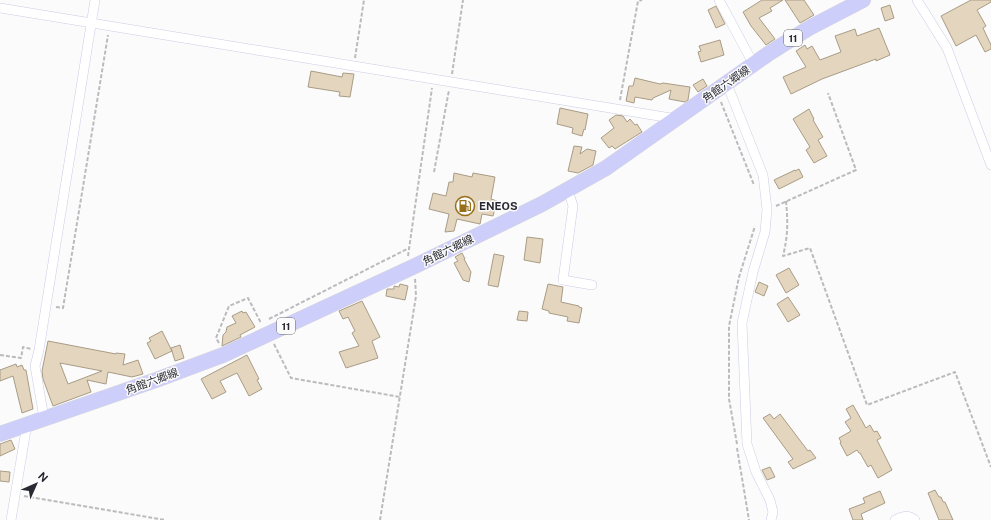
<svg xmlns="http://www.w3.org/2000/svg" width="991" height="520" font-family="'Public Sans','Noto Sans JP',sans-serif">
	<style>
		.building { fill: #e3d5be; stroke: #a99c86; fill-rule: evenodd }
		.lines { fill: none; stroke-linecap: round; stroke-linejoin: round }
		.street-casing { stroke: #cbcce5; stroke-width: 10 }
		.primary-casing { stroke: #d8d8da; stroke-width: 16 }
		.path { stroke: #bbbbbe; stroke-width: 2; stroke-dasharray: 4 2; stroke-linecap: butt }
		.street { stroke: #fff; stroke-width: 9 }
		.primary { stroke: #cecefa; stroke-width: 15 }
		.labels { text-anchor: middle; dominant-baseline: central; stroke-width: 3; stroke-linejoin: round; paint-order: stroke }
		.shield { fill: #fbfbfb; stroke: #68686f; stroke-width: 1 }
		.shield-label { font-size: 10px; font-weight: bold; fill: #292933 }
		.street-label { font-size: 11px; fill: #292933; stroke: #fbfbfb }
		.poi-label { font-size: 11px; font-weight: bold; fill: #292933; stroke: #fbfbfb; text-anchor: start }
	</style>
	<rect width="100%" height="100%" fill="#fbfbfb"/>
	<path class="building" d="M762,0H783L770,8L772,11L759,18L775,39L766,45L751,26L743,12Z
		M785,0H804L814,15L800,23Z
		M971,0H991V2L977,10L986,26L983,28L991,45V49L985,52L976,35L956,46L941,16Z
		M890,5L894,18L885,21L881,8Z
		M716,6L725,24L716,28L708,10Z
		M879,28L890,55L876,61V59L822,79L791,94L783,77L806,67L796,51L805,45L807,49L812,46L820,60L841,52L835,36L855,29L857,36Z
		M720,40L724,55L701,62L698,52L701,51L699,46Z
		M311,71L342,77L343,73L354,74L350,97L339,96L340,92L308,87Z
		M635,78L660,84L663,83L690,87L688,100L685,102L669,99L671,90L653,98L652,100L635,97L634,103L626,101L629,86H633Z
		M703,79L707,86L698,92L693,85Z
		M560,108L588,114L585,130L584,129L582,136L572,133L573,128L557,124Z
		M809,109L814,119L813,120L823,137L818,140L827,156L814,163L806,150L810,147L793,119Z
		M616,115L623,116L627,122L630,119L635,125L637,124L642,132L615,149L612,146L609,148L601,138L614,128L609,120Z
		M574,146L582,147L580,154L587,149L596,151L593,165L578,173L568,171Z
		M799,169L803,177L779,189L774,180L795,170V171Z
		M454,173L472,177L473,173L495,177L491,199L497,201L493,216L482,214L480,224L457,219L454,231L445,232L449,214L429,209L433,193L446,196L449,182H453Z
		M527,237L543,239L540,263L524,260Z
		M462,253L465,259H464L471,272L469,282L463,280L454,263L458,261L455,257Z
		M494,254L504,256L498,287L488,285Z
		M789,268L799,285L786,293L776,275Z
		M759,282L768,286L764,296L755,292Z
		M400,284L408,286L405,300L386,296L387,289H394V286L399,287Z
		M548,284L563,287L561,302L579,306V307L582,308L579,323L567,321L568,317L549,313V311L542,309Z
		M788,297L800,315L788,322L777,304Z
		M362,301L380,337L372,341L378,358L346,368L339,352L359,346L352,333L355,331L348,317L343,319L339,311Z
		M242,311L243,313L246,312L255,327L240,335L241,337L222,346L223,335L226,332L227,327L236,323L232,316Z
		M519,311L528,312L527,321L517,320Z
		M162,331L172,351L155,359L147,343L151,341L149,338Z
		M48,341L116,354V353L125,354L123,365L138,360L143,374L132,377L108,372L106,384L87,380L91,392L53,406L43,379L42,371ZM60,363L102,371L68,384Z
		M180,345L184,358L175,361L171,348Z
		M247,355L259,379L257,380L262,389L249,396L237,373L220,381L226,392L212,399L201,379Z
		M16,364L17,367L22,365L24,370H26L33,409L22,413L13,376L0,381V370Z
		M853,405L866,428L870,425L874,432L877,431L881,438L877,440L892,470L878,478L871,465L868,467L860,453H859L857,450L847,456L840,443L841,442L839,438L851,431L845,422L851,418L846,409Z
		M770,414L774,419L780,414L808,451L810,450L816,458L793,469L788,462L793,459L763,418Z
		M11,440L15,449L0,456V444Z
		M770,467L775,477L767,480L762,470Z
		M0,471L10,472L9,482L0,481Z
		M935,490L939,497H941L943,502H945L953,520H939L928,493Z
		M880,491L885,503L861,514L863,520H853L849,509L865,503L863,498Z"/>
	<g class="lines">
		<defs>
			<path id="street" d="M719,0L754,65
				M917,0L947,48L991,165
				M0,8L677,119
				M727,84L763,175L767,209L765,232L753,272L742,323L747,444L756,472L770,500L773,512L771,520
				M568,190L573,206L563,280L592,285
				M44,418L35,366L39,350L95,0
				M11,520L27,424
				M895,520C903,516 908,514 915,520"/>
			<path id="primary" d="M0,434L156,380L223,355L415,266L542,204L606,168L768,54L809,28L863,0"/>
		</defs>
		<use href="#street" class="street-casing"/>
		<use href="#primary" class="primary-casing"/>
		<path class="path" d="M355,58L364,0
			M452,74L463,0
			M620,100L638,1L642,0
			M721,102L754,185
			M434,172L449,90
			M786,201C788,223 788,235 783,256L810,248L867,405L955,372L991,467
			M776,206L856,170L828,93
			M408,256L432,88
			M56,307L63,308L108,35
			M269,319L409,248
			M219,343L216,338L229,306L248,298L261,323
			M274,344L291,378L400,397
			M0,355L21,358L23,347L31,349
			M737,444L729,399V326L739,277L755,226
			M737,448L749,520
			M24,496L165,520
			M380,520L416,296L415,278"/>
		<use href="#street" class="street"/>
		<use href="#primary" class="primary"/>
	</g>
	<defs>
		<symbol id="fuel-ring" viewBox="-11 -11 22 22"><circle r="9.5" fill="#fbfbfb" stroke="#976e19" stroke-width="1.5"/><path d="M-5.5-6h7V0h2V4h1.3V-2.5L3-4.5l.8-.8L6-3V5H2.5V1h-1V6h-7ZM-4.2-4.7v3.2H.2V-4.7Z" fill="#976e19"/></symbol>
	</defs>
	<g fill-rule="evenodd">
		<use href="#fuel-ring" x="454" y="195" width="22" height="22"/>
	</g>
	<g class="labels">
		<g class="shield">
			<rect x="784" y="30" width="18" height="16" rx="3"/>
			<rect x="277" y="318" width="18" height="16" rx="3"/>
		</g>
		<g class="shield-label">
			<text x="793" y="38">11</text>
			<text x="286" y="326">11</text>
		</g>
		<g class="street-label">
			<text transform="translate(726 84) rotate(-35)">角館六郷線</text>
			<text transform="translate(448 250) rotate(-26)">角館六郷線</text>
			<text transform="translate(152 381) rotate(-20)">角館六郷線</text>
		</g>
		<g class="poi-label">
			<text x="479" y="206">ENEOS</text>
		</g>
	</g>
	<g transform="translate(36 484) rotate(45)" stroke="#fbfbfb" stroke-width="3" paint-order="stroke">
	<path d="M0-3L7 15L0 10L-7 15Z" fill="#292933"/>
	<text y="-6" font-size="11" font-weight="bold" text-anchor="middle" fill="#292933">N</text>
	</g>
</svg>
